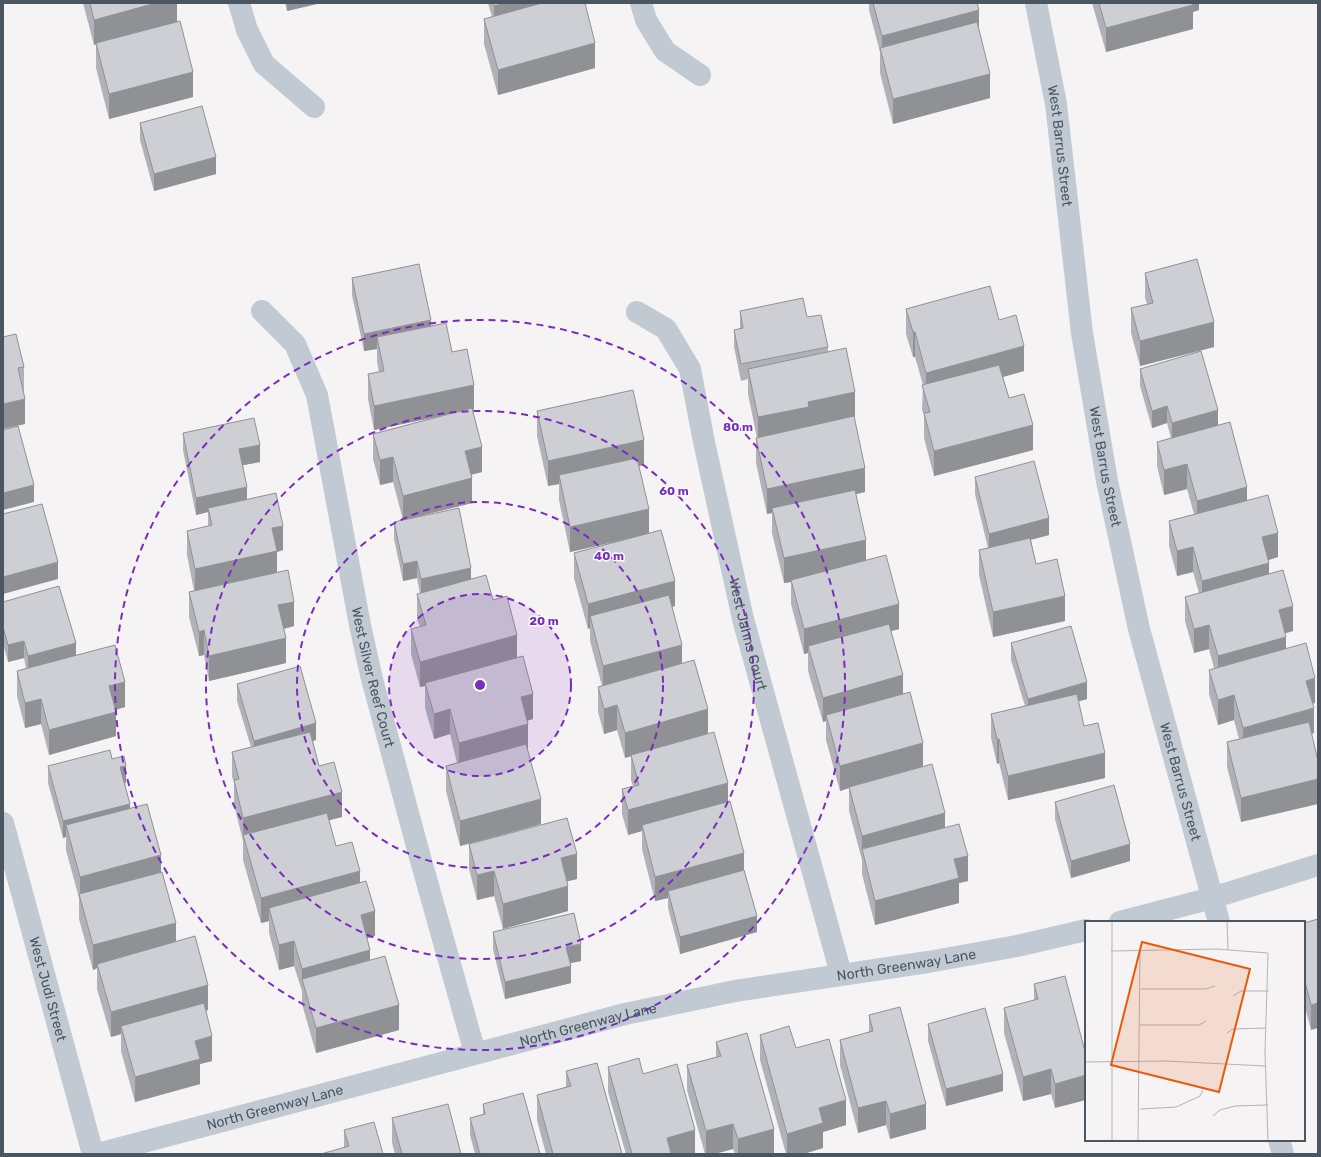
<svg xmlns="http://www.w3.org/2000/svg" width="1321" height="1157" font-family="Rubik,sans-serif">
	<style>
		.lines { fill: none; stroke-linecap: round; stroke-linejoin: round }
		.minor { stroke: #c1cad2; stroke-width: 22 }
		.wall { fill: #b0b2b7 }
		.shaded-wall { fill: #909195 }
		.building { fill: #cdcfd5; stroke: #909195 }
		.ring { fill: none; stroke: #7b2cbf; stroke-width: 2; stroke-dasharray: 7 5 }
		.labels { text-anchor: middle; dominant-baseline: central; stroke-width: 3; stroke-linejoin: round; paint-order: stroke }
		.street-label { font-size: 14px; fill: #4a5661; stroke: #fff }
		.inset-road { fill: none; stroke: #b1b4b9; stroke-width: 1 }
		.view { fill: #e8590c; fill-opacity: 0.15; stroke: #e8590c; stroke-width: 2 }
		.inset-edge { fill: none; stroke: #4a5661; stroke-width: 2 }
		.centre { fill: #7b2cbf; stroke: #fff; stroke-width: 2 }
		.ring-label { font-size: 12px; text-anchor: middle; font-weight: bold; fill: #7b2cbf; stroke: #fff; stroke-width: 3; stroke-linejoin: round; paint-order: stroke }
	</style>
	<rect width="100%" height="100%" fill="#f5f3f3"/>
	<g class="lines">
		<g class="minor">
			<path d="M239,3L247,30L264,64L314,107"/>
			<path d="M641,3L646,20L665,51L700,75"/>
			<path id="s1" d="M1036,3L1056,104L1082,333L1107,481L1139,629L1219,922"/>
			<path id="s2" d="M262,311L295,344L317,395L360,625L371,675L418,850L475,1053"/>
			<path id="s3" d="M637,312L666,329L690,369L704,442L743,619L841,974"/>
			<path id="s4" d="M3,823L93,1154"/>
			<path d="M1120,922L1212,898L1318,865"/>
			<path d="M1279,1140L1283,1154"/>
			<path id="s5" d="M98,1154L625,1014L735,991L928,962L1017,946L1086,930"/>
		</g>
	</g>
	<path class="wall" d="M83,3H177V22L193,97L109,119L96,68V44L94,45Z
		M285,3H321L287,11Z
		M488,3H585L595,68L498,95L484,44V19L492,17Z
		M869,3H977L979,29L990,98L893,124L880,73V52L869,10Z
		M1092,3H1199V10L1193,12V29L1106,52Z
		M140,123L216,174L154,191L140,140Z
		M1145,273L1214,347L1140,366L1131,333V308L1147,304L1145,298Z
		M352,278L431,326L452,352L474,409L473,410L482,472L471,475L472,503L412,518L471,579L493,600L517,658L533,719L527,721L528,749H527L541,824L460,846L446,791V766L457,763L450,734L434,739L425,708V686L420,687L411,654V629L420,627L417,619V594H420L417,578L403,581L394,539V522L403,520L393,482L380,485L373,459V434L445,415L374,430L368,399V374L379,372L377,362V349L364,351L352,295Z
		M906,309L999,320L1024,371L1003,377L1009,398L1033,450L934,476L924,438V415L922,410L923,385L915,357H913L906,334Z
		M740,311L807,317L828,347V352L855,417H854L865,492L856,494L866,560L899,629L891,631L903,694L923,766L945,828L968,881L959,883V903L875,925L862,874V860L849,811V788L840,791L826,740V721L823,722L808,671V653L804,654L791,604V582L784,583L772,533V513L767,514L756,463V438H757L748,394V379L741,381L734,347V330L740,329Z
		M3,337L24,367V392H23L25,424Z
		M1140,369L1218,425L1247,500L1278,557L1268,560L1269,573L1293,631L1285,633L1286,648L1315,703L1312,704L1314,733L1311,734L1241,822L1227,767V742L1239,739L1234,720L1218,725L1209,694V670L1214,668L1209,649L1194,653L1185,621V597L1199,593L1193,572L1177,576L1169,546V521L1194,514L1187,489L1164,495L1157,466V442L1171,438L1167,423L1152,428L1140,386Z
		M537,411L644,465L639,466L649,534L675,606L672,607L682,663L708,734L683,741L728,801L744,870L757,932L680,954L668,908V898L655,901L642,849V831L628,835L622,814V789L633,786L631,780V756L625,758L617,730L604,734L598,712V687L602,686L590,641V628L588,629L574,578V553L647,534L570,552L559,500V484L548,486L537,436Z
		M183,433L260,462L243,465L247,500L283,550L277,552V572L294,626L284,629L286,663L209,681L204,655L199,656L189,617V592L194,591L187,555V531L208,526V512L196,515L183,450Z
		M975,477L1049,535L1031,540L1036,564L1065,621L993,637L979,575V550L988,548L975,494Z
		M3,602L76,655L125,707L116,710V736L49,755L41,724L25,728L17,696V671L26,668L24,658L8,662L3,644Z
		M1011,643L1087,699L1078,701L1084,726L1105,778L1008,800L999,763L997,764L991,738V714L1025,706L1011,660Z
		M237,684L316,740L313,741L319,766L342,817L329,820L336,846L360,883L375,936L367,938L370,960L399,1030L316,1053L302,1004V991L294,966L279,970L269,933V921L261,923L243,860V841L234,805V782L232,777V752L251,747L237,701Z
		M112,759L126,783H125L130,808L161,873L176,942L208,1010L206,1011L212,1061L200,1064V1084L135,1102L121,1051V1034L111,1037L97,989V968L93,970L79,919V898L66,850V837L63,838L48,783V766Z
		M1055,802L1130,861L1071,878L1055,819Z
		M469,844L577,879L567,881L568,911L503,929L494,896L477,900L469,869Z
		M1318,919L1311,1030L1304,1003V923Z
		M493,932L581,961L570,963L571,983L505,999L493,949Z
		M1065,976L1055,1108L1051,1094L1023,1101L1004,1033V1008L1034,1000V984Z
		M869,1015L926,1129L890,1139L886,1125L858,1133L840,1065V1040L869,1032Z
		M928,1024L1003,1091L946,1106L928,1041Z
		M760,1035L796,1048L846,1125L823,1132V1148L803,1154H786L760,1060Z
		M716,1042L774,1154H735L733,1149L714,1154H705L687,1090V1065L716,1057Z
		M608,1067L695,1154H626L608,1092Z
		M566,1071L622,1154H546L537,1120V1095L566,1087Z
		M483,1104L540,1154H475L470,1135V1118L483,1114Z
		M392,1118L461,1154H395L392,1143Z
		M344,1130L383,1154L344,1147Z"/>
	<path class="shaded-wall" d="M156,3H177V22L94,45V20Z
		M287,3H321L287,11Z
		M505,3H567L494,23V6Z
		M1188,3H1199V10L1193,12V29L1106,52V28Z
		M979,10V35L882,56V36Z
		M595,43V68L498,95V70Z
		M193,72V97L109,119V94Z
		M990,74V98L893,124V99Z
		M216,157V174L154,191V174Z
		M431,320V337H377V349L364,351V334Z
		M1214,322V347L1140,366V341Z
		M913,332H915V357H913Z
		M1024,346V371L926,398V373Z
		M474,385V409L374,430V406Z
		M855,392V417L809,427L758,442V417L808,402Z
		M25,399V424L3,429V404Z
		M1167,406V423L1152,428V411Z
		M1218,410V427L1172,440V423Z
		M1033,425V450L934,476V451Z
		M644,440V465L560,483L559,475V484L548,486V461Z
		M260,445V462L239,466V449Z
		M482,447V472L465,476V451Z
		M393,457V482L380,485V460Z
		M1187,464V489L1164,495V470Z
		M865,468V492L773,513L772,508V513L767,514V489Z
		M472,478V503L403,520V496Z
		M34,485V502L3,510V493Z
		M247,487V504L208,508V512L196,515V498Z
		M1247,487V512L1197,526V501Z
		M649,509V534L570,552V527Z
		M1049,518V535L989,550V534Z
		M283,526V550L277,552V576L195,594V569L272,528Z
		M1278,533V557L1262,562V537Z
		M866,540V565L791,580V582L784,583V558Z
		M1193,547V572L1177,576V551Z
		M417,561V578L403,581V564Z
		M58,562V579L3,594V577Z
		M1269,563V587L1202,605V581Z
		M471,568V585L421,596V579Z
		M675,581V606L593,627L590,616V628L588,629V604Z
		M1065,596V621L993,637V612Z
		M294,602V626L278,630V605Z
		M899,604V629L810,653L808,646V653L804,654V629Z
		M1293,606V631L1279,635V610Z
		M1209,625V649L1194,653V629Z
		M204,630V655L199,656V632Z
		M517,635V660L425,683V686L420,687V662Z
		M1286,637V662L1218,681V656Z
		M286,638V663L209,681V656Z
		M24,641V658L8,662V645Z
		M76,643V660L28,673V656Z
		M682,645V670L603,691V666Z
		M903,675V700L826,715V721L823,722V698Z
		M1315,678V703L1306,705V681Z
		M125,682V707L109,711V686Z
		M1087,682V699L1028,716V699Z
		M533,694V719L521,722V697Z
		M1234,695V720L1218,725V700Z
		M41,699V724L25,728V703Z
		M617,705V730L604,734V709Z
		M1314,708V733L1243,752V728Z
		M450,709V734L434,739V714Z
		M708,709V734L625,758V733Z
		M116,712V736L49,755V730Z
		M316,723V740L254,758V741Z
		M528,724V749L459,768V743Z
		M997,739H999V763L997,764Z
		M923,743V768L849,787V788L840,791V766Z
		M1105,753V778L1008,800V776Z
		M126,766V783L120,784V767Z
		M1318,779V804L1241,822V798Z
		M728,783V808L642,825V831L628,835V810Z
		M342,792V817L245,842L243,836V818Z
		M541,799V824L460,846V821Z
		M130,804V821L66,825V837L63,838V821Z
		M945,813V838L862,850V836Z
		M1130,844V861L1071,878V861Z
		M744,853V878L668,891V898L655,901V877Z
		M577,854V879L561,883V858Z
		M161,855V879L80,897V877Z
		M968,856V881L959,883V903L875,925V901L954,859Z
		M360,871V896L269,908V921L261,923V898Z
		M494,871V896L477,900V875Z
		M568,886V911L503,929V904Z
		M375,911V936L361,940V915Z
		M757,916V932L680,954V937Z
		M176,923V948L97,964V968L93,970V945Z
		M294,941V966L279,970V945Z
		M581,944V961L566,964V947Z
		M370,950V975L302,981V969Z
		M571,966V983L505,999V982Z
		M208,985V1010L123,1034L121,1026V1034L111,1037V1012Z
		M1318,1003V1028L1311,1030V1005Z
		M399,1005V1030L316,1053V1028Z
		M212,1036V1061L200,1064V1084L135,1102V1077L195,1041Z
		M1051,1069V1094L1023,1101V1077Z
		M1003,1074V1091L946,1106V1089Z
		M1086,1075V1100L1055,1108V1084Z
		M846,1100V1125L823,1132V1148L803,1154H787V1134L819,1108Z
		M886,1101V1125L858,1133V1108Z
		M926,1104V1129L890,1139V1114Z
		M733,1124V1149L714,1154H706V1131Z
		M774,1129V1154H738V1139Z
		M695,1130V1154H667V1138Z"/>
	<path class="building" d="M90,3H156L94,20Z
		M493,3H505L494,6Z
		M542,3H585L595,43L498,70L484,19Z
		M873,3H977L979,10L882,36Z
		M1099,3H1192L1193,5L1106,28Z
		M180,21L193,72L109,94L96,43Z
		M977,22L990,74L893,99L880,48Z
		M202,106L216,157L154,174L140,123Z
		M1197,259L1214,322L1140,341L1131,308L1153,303L1145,273Z
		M419,264L431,320L364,334L352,278Z
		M990,286L999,320L1016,315L1024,346L926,373L915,332H913L906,309Z
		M803,298L807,317L821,315L828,347L741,364L734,330L743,328L740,311Z
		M446,323L452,352L467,349L474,385L374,406L368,374L384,371L377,337Z
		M16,334L24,367L18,368L25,399L3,404V337Z
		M846,348L855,392L808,402L809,407L758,417L748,369Z
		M1201,351L1218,410L1172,423L1167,406L1152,411L1140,369Z
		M999,365L1009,398L1024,394L1033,425L934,451L924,413L930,412L922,385Z
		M633,390L644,440L548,461L537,411Z
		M472,408L482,447L465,451L472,478L403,496L393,457L380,460L373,434Z
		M854,416L865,468L767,489L756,438Z
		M254,418L260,445L239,449L247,487L196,498L183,433Z
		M1230,422L1247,487L1197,501L1187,464L1164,470L1157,442Z
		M18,426L34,485L3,493V430Z
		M637,458L649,509L570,527L559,475Z
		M1034,461L1049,518L989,534L975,477Z
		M855,490L866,540L784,558L772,508Z
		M276,493L283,526L272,528L277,551L195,569L187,531L212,525L208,508Z
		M1268,495L1278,533L1262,537L1269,563L1202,581L1193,547L1177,551L1169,521Z
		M42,504L58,562L3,577V514Z
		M459,508L471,568L421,579L417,561L403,564L394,522Z
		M661,530L675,581L588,604L574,553Z
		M1030,538L1036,564L1057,559L1065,596L993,612L979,550Z
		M886,555L899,604L804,629L791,580Z
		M288,570L294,602L278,605L286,638L209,656L204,630L199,632L189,592Z
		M1283,570L1293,606L1279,610L1286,637L1218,656L1209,625L1194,629L1185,597Z
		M486,575L493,600L507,596L517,635L420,662L411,629L426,625L417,594Z
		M59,586L76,643L28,656L24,641L8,645L3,627V602Z
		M669,595L682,645L603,666L590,616Z
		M889,624L903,675L823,698L808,646Z
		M1071,626L1087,682L1028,699L1011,643Z
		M1306,643L1315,678L1306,681L1314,708L1243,728L1234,695L1218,700L1209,670Z
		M115,645L125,682L109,686L116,712L49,730L41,699L25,703L17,671Z
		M523,656L533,694L521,697L528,724L459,743L450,709L434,714L425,683Z
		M694,660L708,709L625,733L617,705L604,709L598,687Z
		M300,666L316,723L254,741L237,684Z
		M910,692L923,743L840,766L826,715Z
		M1077,694L1084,726L1098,723L1105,753L1008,776L999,739H997L991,714Z
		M1309,722L1318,761V779L1241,798L1227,742Z
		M310,732L319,766L334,762L342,792L243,818L234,780L239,779L232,752Z
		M714,732L728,783L628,810L622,789L639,785L631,755Z
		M526,744L541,799L460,821L446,766Z
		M110,750L112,759L124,756L126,766L120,767L130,804L63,821L48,766Z
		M932,764L945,813L862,836L849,787Z
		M1114,785L1130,844L1071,861L1055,802Z
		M730,801L744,853L655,877L642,825Z
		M147,804L161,855L80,877L66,825Z
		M327,813L336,846L352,842L360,871L261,898L243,835Z
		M567,818L577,854L561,858L568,886L503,904L494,871L477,875L469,844Z
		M959,824L968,856L954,859L959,878L875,901L862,849Z
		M744,870L757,916L680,937L668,891Z
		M162,872L176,923L93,945L79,894Z
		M366,881L375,911L361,915L370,950L302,969L294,941L279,945L269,908Z
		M574,913L581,944L566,947L571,966L505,982L493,932Z
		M1318,919V1003L1311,1005L1304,978V923Z
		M195,936L208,985L111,1012L97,964Z
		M385,956L399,1005L316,1028L302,979Z
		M1065,976L1086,1055V1075L1055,1084L1051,1069L1023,1077L1004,1008L1038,999L1034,984Z
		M204,1003L212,1036L195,1041L200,1059L135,1077L121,1026Z
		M900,1007L926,1104L890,1114L886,1101L858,1108L840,1040L873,1031L869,1015Z
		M985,1008L1003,1074L946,1089L928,1024Z
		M789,1026L796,1048L829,1039L846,1100L819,1108L823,1123L787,1134L760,1035Z
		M747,1033L774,1129L738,1139L733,1124L706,1131L687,1065L721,1056L716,1042Z
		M639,1058L643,1074L677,1064L695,1130L667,1138L671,1154H632L608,1067Z
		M597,1063L622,1154H553L537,1095L571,1086L566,1071Z
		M523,1093L540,1154H480L470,1118L485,1114L483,1104Z
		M448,1104L461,1154H402L392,1118Z
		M374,1122L383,1154H321L349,1146L344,1130Z"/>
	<circle cx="480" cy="685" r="91" fill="#7b2cbf" fill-opacity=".12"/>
	<g class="ring">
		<circle cx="480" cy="685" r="91"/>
		<circle cx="480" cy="685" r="183"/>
		<circle cx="480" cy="685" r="274"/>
		<circle cx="480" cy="685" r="365"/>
	</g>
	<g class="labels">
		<g class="street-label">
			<text stroke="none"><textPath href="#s1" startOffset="145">West Barrus Street</textPath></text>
			<text stroke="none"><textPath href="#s1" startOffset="469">West Barrus Street</textPath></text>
			<text stroke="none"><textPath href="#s3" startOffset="352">West Jahns Court</textPath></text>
			<text stroke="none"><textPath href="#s2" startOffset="390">West Silver Reef Court</textPath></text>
			<text stroke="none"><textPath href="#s1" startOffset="793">West Barrus Street</textPath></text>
			<text stroke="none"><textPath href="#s5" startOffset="831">North Greenway Lane</textPath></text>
			<text stroke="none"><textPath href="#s4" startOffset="172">West Judi Street</textPath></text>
			<text stroke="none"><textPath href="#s5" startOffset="507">North Greenway Lane</textPath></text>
			<text stroke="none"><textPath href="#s5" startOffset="183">North Greenway Lane</textPath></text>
		</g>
	</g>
	<g transform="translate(1085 921)">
		<rect width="220" height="220" fill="#f5f3f3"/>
		<path class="inset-road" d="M27,0V220M142,0L143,29M26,30L132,28L183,32L180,131L183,220M56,68H121L130,65M148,75L156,70H184M0,77V0M54,104H114L121,100M142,112L148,108L181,107M0,141L80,140L180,145M55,188L91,186L115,175L118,169M128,195L135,189L150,185L183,184M53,220L55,30"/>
		<path class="view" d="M57,21L165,48L134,171L26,144Z"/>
		<rect width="220" height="220" class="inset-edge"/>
	</g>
	<circle cx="480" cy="685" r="6" class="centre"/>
	<g class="ring-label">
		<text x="738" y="431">80 m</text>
		<text x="674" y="495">60 m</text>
		<text x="609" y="560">40 m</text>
		<text x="544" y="625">20 m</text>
	</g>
	<rect width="1321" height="1157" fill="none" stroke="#4a5661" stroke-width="8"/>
</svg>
